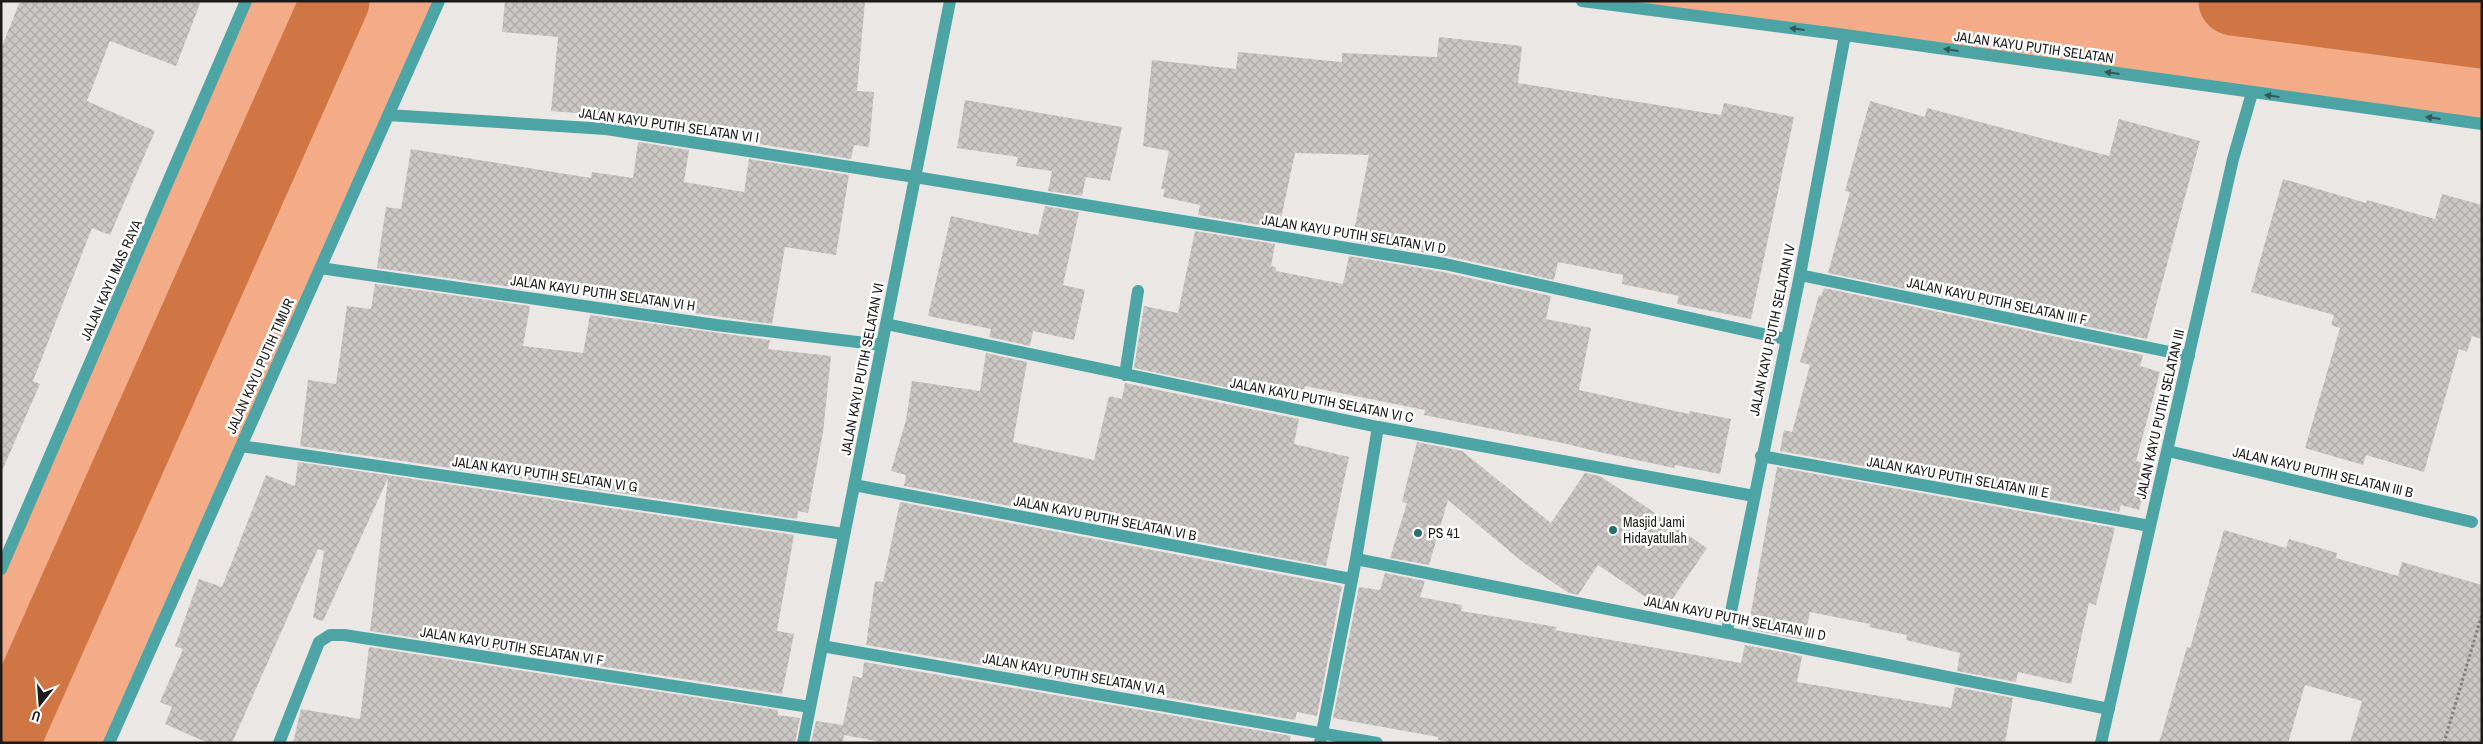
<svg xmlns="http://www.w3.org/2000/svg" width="2483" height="744" font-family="'Archivo Narrow',sans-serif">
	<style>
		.grass { fill: #f4ac88 }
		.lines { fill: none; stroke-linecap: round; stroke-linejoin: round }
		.river { stroke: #d07645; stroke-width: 69 }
		.building { fill: url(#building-cross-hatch) }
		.path { stroke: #817e7c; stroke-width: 3; stroke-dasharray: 2.5 2.5; stroke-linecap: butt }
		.minor { stroke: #4ca5a4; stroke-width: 12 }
		.oneway { fill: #325958 }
		.poi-dot { fill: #267170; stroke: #fff; stroke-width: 2 }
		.labels { text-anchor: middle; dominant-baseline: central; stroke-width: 5; stroke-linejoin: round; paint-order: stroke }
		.street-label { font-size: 14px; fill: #1d1b1a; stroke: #fff }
		.poi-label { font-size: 14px; fill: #1d1b1a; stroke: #fff; text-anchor: start }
	</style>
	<defs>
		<pattern id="building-cross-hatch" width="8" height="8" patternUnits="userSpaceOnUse" patternTransform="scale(1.25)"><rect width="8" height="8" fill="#cbc7c5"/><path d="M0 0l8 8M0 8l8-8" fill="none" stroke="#aeaaa9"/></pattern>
	</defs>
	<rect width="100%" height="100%" fill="#ebe7e5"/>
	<path class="grass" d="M245,1H438L109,743H1V569Z
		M1581,1H2482V124Z"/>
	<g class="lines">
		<path class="river" d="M2233,1L2482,34
			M5,743L335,1"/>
	</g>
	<path class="building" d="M20,1H201L176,66L110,41L87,101L155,131L110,235L92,228L33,381L40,384L1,473V49Z
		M505,1H865L857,91L874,92L869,147L854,145L851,159L752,143L754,131L693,125L691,134L641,126L642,118L551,111L558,37L502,32Z
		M1439,37L1522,46L1518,83L1721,115L1724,103L1794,117L1751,319L1677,304L1679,296L1622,284L1623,275L1558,262L1554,280L1447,256L1352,241L1369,155L1295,153L1279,228L1198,215L1200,205L1163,197L1165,189H1161L1169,151L1143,146L1152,60L1236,69L1238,52L1342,62V53L1437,57Z
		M965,100L1122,127L1110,181L1086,177L1082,196L1048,191L1052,171L1016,166L1018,157L957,148Z
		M1870,101L1925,117L1927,108L2109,156L2119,119L2200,141L2147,339L1828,273L1850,192L1845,191Z
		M638,142L689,150L684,182L744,192L749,159L849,175L836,255L785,247L772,324L594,299L595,294L534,279L533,290L377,268L386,207L401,209L411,149L591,178L592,172L633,178Z
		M2283,179L2366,203L2367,200L2435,219L2442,194L2482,205V339L2472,336L2467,352L2459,349L2424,472L2366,455L2363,465L2305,448L2340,328L2331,325L2334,315L2251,292Z
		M1045,206L1079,212L1063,285L1085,290L1074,340L1033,331L1030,346L989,337L991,329L928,316L951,216L1038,235Z
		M1195,231L1275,244L1271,266L1276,267V271L1343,284L1349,256L1443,272L1551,296L1546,319L1591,328L1579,390L1689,414L1690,411L1731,419L1720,474L1675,465L1674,468L1599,452L1567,444L1424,415L1425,410L1305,386L1302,403L1134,368L1144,306L1178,313Z
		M375,284L530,306L523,346L583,353L590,315L770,340L768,349L831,356L823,432L808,513L798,511L797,519L300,446L308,380L336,384L347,306L371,309Z
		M1824,288L2143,355L2140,366L2160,372L2136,461L2152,465L2139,510L2121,505L2119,512L1780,451L1784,430L1792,432L1810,365L1800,362L1819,295L1821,296Z
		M986,353L1027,362L1013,442L1094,460L1109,396L1122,399L1125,383L1299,419L1294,444L1349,457L1326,566L904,486L906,475L891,471L906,420L912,381L980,391Z
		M1417,442L1462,451L1551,523L1585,473L1600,476L1707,548L1665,610L1598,565L1578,595L1569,593L1524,563L1448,500L1429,565L1390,558L1407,503L1402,502Z
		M298,462L794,535L777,631L794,634L782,694L370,631L388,478L323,621L313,618L324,551L318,549L232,743H208L165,724L172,707L160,702L183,649L175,646L199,579L222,587L266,475L295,486Z
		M1777,467L2115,528L2096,605L2089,603L2071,684L2018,672L2016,682L1957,671L1960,653L1906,640L1907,635L1869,627L1870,624L1810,612L1804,640L1748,629Z
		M900,502L1342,586L1317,716L1297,712L1295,720L866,645L875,581L883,582Z
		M2224,530L2286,548L2289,539L2337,553L2336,558L2398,576L2402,562L2482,585V743H2350L2362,701L2305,685L2288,743H2159L2187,647L2190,648Z
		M1385,573L1425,581L1420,597L1462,605L1461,611L1557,627L1555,630L1741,663L1745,645L1802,656L1797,682L1951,708L1955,687L2013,698L2005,743H1456L1438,740V737L1333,718L1359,587L1380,590Z
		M369,647L778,710V715L800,718L795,743H293L301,709L360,719Z
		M864,662L1291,736L1289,743H886L844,735L843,743H811L816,721L843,725L853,676L862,678Z"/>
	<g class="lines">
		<path class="path" d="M2444,743L2482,614"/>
		<path class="minor" d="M1582,1L1845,35L2482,124
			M388,115L606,129L915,177L1445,264L1785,339
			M320,268L716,325L882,345
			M1800,275L2189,356
			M886,324L1378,427L1754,496
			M1125,375L1138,291
			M241,446L844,534
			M2168,451L2472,522
			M1761,456L2150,526
			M854,485L1351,579
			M1356,559L2109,709
			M1,569L246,1
			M1727,631L1800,275L1845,35
			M822,646L1377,743
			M109,743L439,1
			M279,743L319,642L330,635H344L810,707
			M803,743L950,1
			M1320,743L1356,559L1378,427
			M2101,743L2233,159L2252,93"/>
	</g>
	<defs><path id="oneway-solid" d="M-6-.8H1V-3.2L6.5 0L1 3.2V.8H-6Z" transform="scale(1.25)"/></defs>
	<g class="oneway">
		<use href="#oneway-solid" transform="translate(1797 29) rotate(-173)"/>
		<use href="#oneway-solid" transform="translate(1951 50) rotate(-172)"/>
		<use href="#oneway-solid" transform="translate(2112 73) rotate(-172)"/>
		<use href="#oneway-solid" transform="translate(2272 96) rotate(-172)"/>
		<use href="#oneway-solid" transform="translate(2433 118) rotate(-172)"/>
	</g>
	<g class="poi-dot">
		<circle cx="1613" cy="530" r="5"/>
		<circle cx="1418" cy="533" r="5"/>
	</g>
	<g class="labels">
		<g class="street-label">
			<text transform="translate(2034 47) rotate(8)">JALAN KAYU PUTIH SELATAN</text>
			<text transform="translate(669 125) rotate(8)">JALAN KAYU PUTIH SELATAN VI I</text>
			<text transform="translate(1354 234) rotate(9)">JALAN KAYU PUTIH SELATAN VI D</text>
			<text transform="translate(111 280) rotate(-66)">JALAN KAYU MAS RAYA</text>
			<text transform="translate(603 293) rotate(8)">JALAN KAYU PUTIH SELATAN VI H</text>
			<text transform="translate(1997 301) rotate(12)">JALAN KAYU PUTIH SELATAN III F</text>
			<text transform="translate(1772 330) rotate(-78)">JALAN KAYU PUTIH SELATAN IV</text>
			<text transform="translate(260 366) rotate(-66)">JALAN KAYU PUTIH TIMUR</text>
			<text transform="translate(862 369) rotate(-79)">JALAN KAYU PUTIH SELATAN VI</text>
			<text transform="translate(1322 400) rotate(11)">JALAN KAYU PUTIH SELATAN VI C</text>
			<text transform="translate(2160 414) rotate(-77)">JALAN KAYU PUTIH SELATAN III</text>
			<text transform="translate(2323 472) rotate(13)">JALAN KAYU PUTIH SELATAN III B</text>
			<text transform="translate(545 474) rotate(8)">JALAN KAYU PUTIH SELATAN VI G</text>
			<text transform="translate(1958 477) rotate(10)">JALAN KAYU PUTIH SELATAN III E</text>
			<text transform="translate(1105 518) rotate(11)">JALAN KAYU PUTIH SELATAN VI B</text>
			<text transform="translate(1735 618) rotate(11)">JALAN KAYU PUTIH SELATAN III D</text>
			<text transform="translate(512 646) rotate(9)">JALAN KAYU PUTIH SELATAN VI F</text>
			<text transform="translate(1074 674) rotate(10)">JALAN KAYU PUTIH SELATAN VI A</text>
		</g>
		<g class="poi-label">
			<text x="1623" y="522">Masjid Jami<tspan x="1623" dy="16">Hidayatullah</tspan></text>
			<text x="1428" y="533">PS 41</text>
		</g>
	</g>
	<rect width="2483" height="744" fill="none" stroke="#1d1b1a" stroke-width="5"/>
	<g transform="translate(40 704) rotate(197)" stroke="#ffffff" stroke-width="4" paint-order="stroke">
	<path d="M0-4L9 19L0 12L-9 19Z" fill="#1d1b1a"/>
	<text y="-8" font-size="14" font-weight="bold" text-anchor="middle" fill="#1d1b1a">U</text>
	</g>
</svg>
